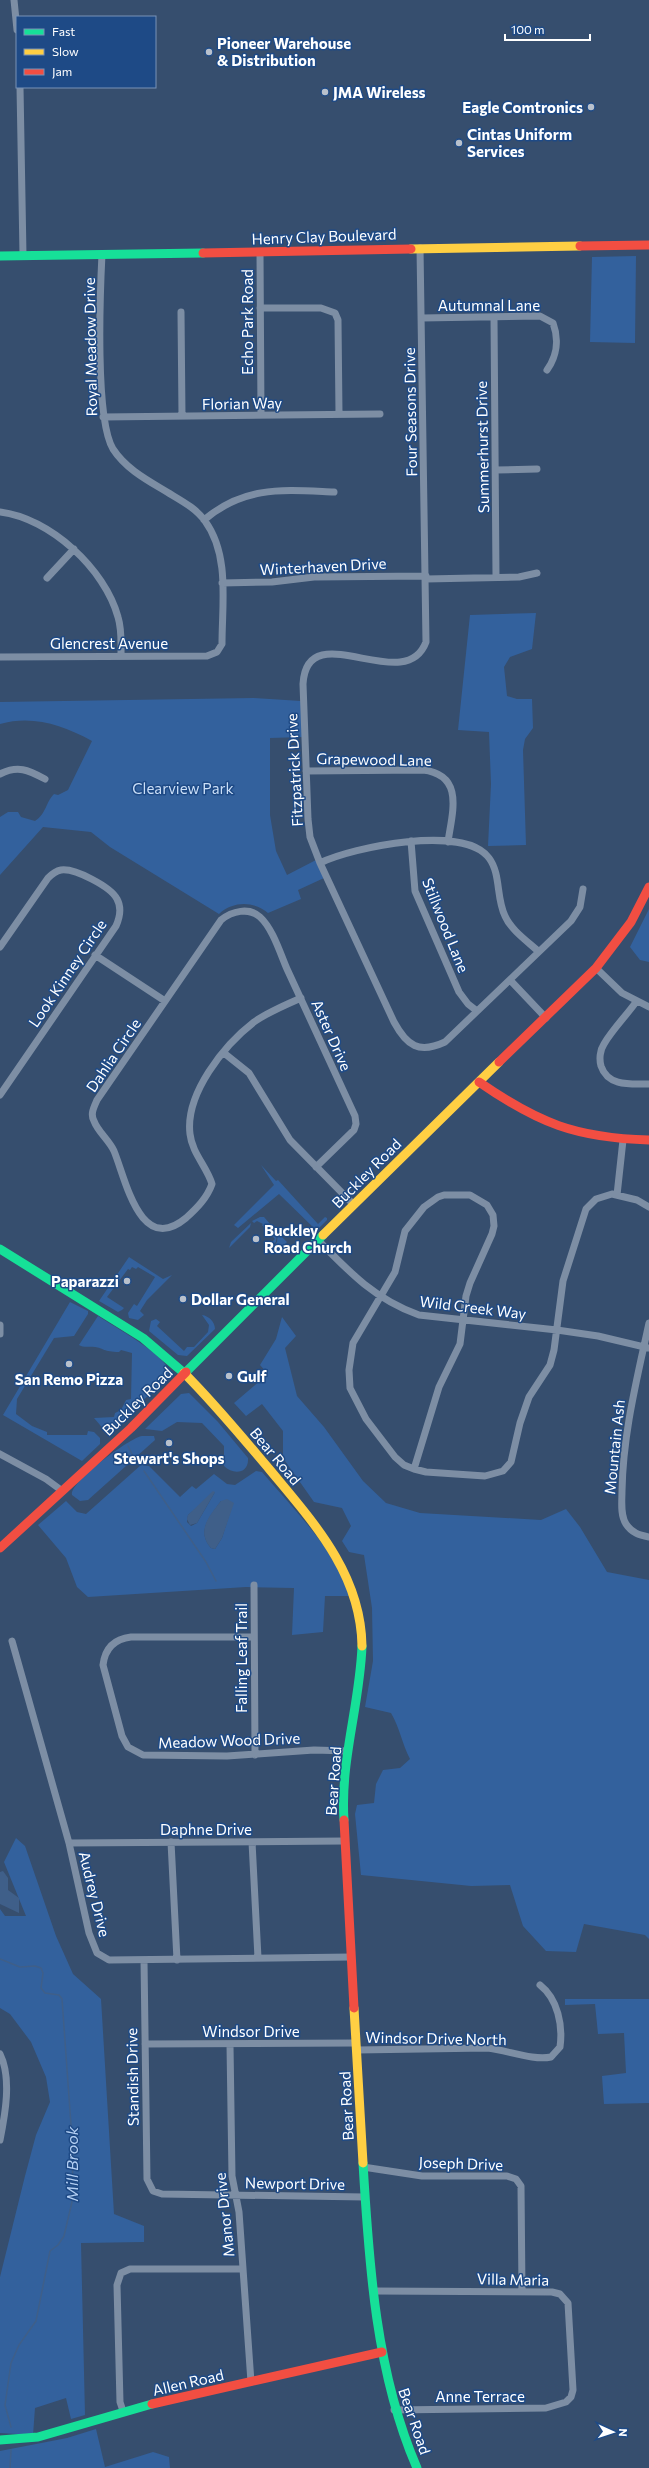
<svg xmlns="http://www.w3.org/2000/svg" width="649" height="2468" font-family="Commissioner,sans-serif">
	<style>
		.green { fill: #33619d; fill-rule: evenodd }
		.water { fill: #3f5f89 }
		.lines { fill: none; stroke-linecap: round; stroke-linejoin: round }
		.stream { stroke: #3f5f89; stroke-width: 1.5 }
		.street { stroke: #7d8ea4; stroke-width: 7 }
		.fast { stroke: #16e098; stroke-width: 9 }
		.slow { stroke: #ffcf43; stroke-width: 9 }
		.jam { stroke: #f24e42; stroke-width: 9 }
		.poi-dot { fill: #b9c1cc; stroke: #1e4a86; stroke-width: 1.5 }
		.labels { text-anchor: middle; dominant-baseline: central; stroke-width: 3; stroke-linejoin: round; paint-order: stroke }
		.poi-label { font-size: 15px; font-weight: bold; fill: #fff; stroke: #1e4a86; text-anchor: start }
		.street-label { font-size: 15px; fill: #fff; stroke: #1e4a86 }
		.park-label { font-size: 15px; fill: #cbdff8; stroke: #1e4a86 }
		.water-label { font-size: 16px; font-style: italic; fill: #b2cef2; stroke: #1e4a86 }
	</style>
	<rect width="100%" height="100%" fill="#364e6e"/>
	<path class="green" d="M636,256L635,343L590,342L592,257Z
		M536,613L532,649L510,657L504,667L507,696L517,699H532L533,728L525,739L523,750L526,845L488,846L491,784L489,732L458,730L470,615Z
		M254,698L301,701L302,737L270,738V815L276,851L287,875L316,860L324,878L298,890L301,899L268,913C254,901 233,901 219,914L110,847L91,832L43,827L0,875V817L8,812H18L21,817L35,821C47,813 45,803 54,794L58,795L68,790L92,741C62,725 33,715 0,724V702Z
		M649,909V962L640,960L630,947Z
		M261,1165L276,1181L278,1180L318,1224L325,1217L327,1218V1220L318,1229H315L279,1194L238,1228L234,1225L274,1185Z
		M260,1217H264L277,1232L276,1242L273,1244L271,1243L275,1239L262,1225L263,1224L257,1221L254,1223L252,1221Z
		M251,1223L250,1227L229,1248L231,1242Z
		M278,1233L287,1242L278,1251L274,1246L277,1242Z
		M129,1257L163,1279L172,1275L147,1300L140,1311L144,1315L138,1320L129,1318L128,1313L134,1304L137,1306L155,1277L138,1267L136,1269L132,1267L130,1270L128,1269L107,1297L124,1308L122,1310L118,1312L99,1301Z
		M70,1302L88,1311V1314L74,1336L54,1338L17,1399L16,1414L32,1426L47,1432V1435H87L88,1431L94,1432L100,1438V1444L82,1461L3,1415Z
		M202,1315C209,1316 215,1322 215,1329L187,1356L178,1355L149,1331L151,1321L156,1319L160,1322L157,1326L184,1351L187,1347H194L208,1332L209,1325Z
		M98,1316C113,1326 166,1355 169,1371L166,1378L110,1433L106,1432L94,1418L114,1417L115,1413L121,1410L126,1400L131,1399L132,1353L121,1350L119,1352C104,1352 103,1348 95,1347C89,1346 84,1348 79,1345Z
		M282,1317L296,1336L285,1348L297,1396L324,1427L363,1481L386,1503L420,1513L541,1520L566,1509L580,1527L607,1572L649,1580V1939L645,1935L584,1924L576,1952L546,1951L523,1926L510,1885L471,1886L361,1875L355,1814L357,1805L374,1803L376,1784L383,1770L400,1768L410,1759C402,1744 400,1728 391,1713L365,1707L373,1661L372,1608L364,1555L349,1552L342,1541L351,1526L342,1508L314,1502L283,1458V1431L262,1404L246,1416L234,1403L268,1374L260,1365L276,1339Z
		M189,1393L218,1422L248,1458C249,1474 233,1475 224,1466V1446L202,1423L177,1422L162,1431L145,1429L181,1394Z
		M142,1436H154L155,1440L88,1500L80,1501L72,1495C69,1483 129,1438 142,1436Z
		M141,1465L149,1466L180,1497L192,1486L196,1489L214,1474L227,1484L235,1485L256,1471L262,1472C294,1510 334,1548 350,1596H325L323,1632L292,1635L294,1588L246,1587L88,1597L77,1587L66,1558L38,1525L66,1501L77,1512L86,1514ZM215,1492L197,1523L191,1526L187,1522L188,1515ZM221,1501L233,1503L222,1538L215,1549L211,1548C196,1531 210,1516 221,1501Z
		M16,1838L25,1846L56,1936L73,1974L101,1999L114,2214L144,2226V2242L81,2243L85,2415L71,2419L66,2398L35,2408L33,2435L0,2433V2277L25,2176L36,2135L50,2102L46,2077L31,2042L10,2014L0,2008V1909L5,1916H26L4,1862Z
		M565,1999H649V2103L604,2104L602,2076L626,2073L624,2033L598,2034L595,2004L565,2005Z
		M96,2429L105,2467L153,2452L169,2457L170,2468H0V2451L67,2438Z"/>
	<path class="water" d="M213,1491L215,1492L197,1523L190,1525L187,1519L188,1515Z
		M227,1499L234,1503L222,1538L215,1549L211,1548C196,1531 209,1516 221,1501Z
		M3,1871L8,1878V1890L19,1898V1913L0,1904V1872Z"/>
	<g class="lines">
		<path class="stream" d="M128,1446L133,1456
			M144,1471L206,1562L216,1581
			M0,1959L20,1967L35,1966L41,1968L43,1973L41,1988L45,1993L59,1995L62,1999L73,2153L72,2202L64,2236L58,2245L50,2251L36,2321L19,2345L11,2363L5,2405L11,2427
			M10,2468L11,2450"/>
		<path class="street" d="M14,0L17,30
			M20,87L23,255
			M420,248L426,642C405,698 307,613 303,684L308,819L310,837L320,863L394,1022C407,1046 419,1054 445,1042L571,921L580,907L583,889
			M260,253L261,415
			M260,308H321L335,313L338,320L339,414
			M181,312L182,416
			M494,317L496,577
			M422,318L540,316L553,323C559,339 557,356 547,370
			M103,417L380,414
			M496,470L537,469
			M0,512C50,518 105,569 118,617C122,630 121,643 121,656
			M204,520C245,485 285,490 334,492
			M47,578L74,549
			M426,579L519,577L537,573
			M222,583L272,582L314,577L426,576
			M0,657L207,656L217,652L222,644C222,604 230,555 205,521C196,508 180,500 167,492C147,480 126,469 113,449C95,419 100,294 102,254
			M306,771L423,770C465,775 452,813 448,842
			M0,774C18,765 28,770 45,779
			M411,841L415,891L459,992L468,1004L477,1011
			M320,863C353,847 464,824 489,858C501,874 496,898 505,916C511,930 527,941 538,951
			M0,947L48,878C52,874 56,871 61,870C75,868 111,887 117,899C122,908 120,917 116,926L0,1095
			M95,955L165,1001
			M596,968L622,993L649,1007
			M510,980L546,1018
			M301,998C285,1005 268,1012 254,1022C224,1045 185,1094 190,1134C192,1153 207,1167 212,1184C207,1198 197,1208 186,1218C140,1256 126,1180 114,1151C109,1140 98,1132 94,1121C90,1114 94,1107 97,1100L221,920C232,911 249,907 260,917C273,929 280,953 287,969C310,1018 332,1067 355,1116L356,1124L354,1130L316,1167
			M636,1002C626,1016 612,1030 604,1044C600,1050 599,1059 601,1066C608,1087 631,1084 649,1084
			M224,1053L249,1073L290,1140L353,1204
			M617,1195L623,1140
			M318,1240C350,1273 375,1299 419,1315L557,1330L598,1336L649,1348
			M649,1323C637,1379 623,1433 622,1491C622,1501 620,1515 626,1524C632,1533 639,1535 649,1537
			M0,1325V1334
			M0,1454L46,1479L61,1490
			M414,1469L439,1387L460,1344L466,1296L470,1283L492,1234L494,1226L493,1215L487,1205L470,1195H444L438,1197L424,1207L405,1231L395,1272L353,1343L349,1370L350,1388L366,1419L395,1457L404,1465L414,1469L426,1472L485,1476L503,1471L511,1462L520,1423L529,1397L550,1365L554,1350L563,1281L586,1209L596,1199L612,1194L637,1200L649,1207
			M254,1585L255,1755
			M254,1637H131C114,1639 105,1648 103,1665L122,1736L128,1747L143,1755L227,1756L314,1750L348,1751
			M12,1641L69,1843L89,1933L97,1953L109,1960L351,1957
			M171,1842L177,1960
			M252,1842L258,1958
			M69,1843L344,1841
			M144,1960L147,2179L153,2191L162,2194L365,2197
			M145,2044L356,2043
			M230,2045L232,2176L239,2212L251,2382
			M357,2050L487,2048C507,2050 533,2061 551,2057L560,2047C563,2026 558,1999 540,1985
			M0,2054C12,2078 5,2115 0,2140
			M363,2167L422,2176H507L516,2179L521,2186L522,2291
			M374,2291L552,2292L560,2294L568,2303L573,2390L571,2397L566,2402L546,2408L394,2410
			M123,2411L120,2402L117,2285L121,2273L130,2269H242"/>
		<path class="fast" d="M0,256L203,253
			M0,1249L143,1338L184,1373
			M186,1372L323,1235
			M344,1820C340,1761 360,1704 362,1646
			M363,2163C369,2265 376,2374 417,2468
			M0,2440L38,2437L152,2404"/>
		<path class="slow" d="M411,249L580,246
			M323,1235L499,1062
			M184,1373C215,1404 242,1437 270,1470C314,1523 361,1574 362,1646
			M354,2008L363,2163"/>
		<path class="jam" d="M580,246L649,245
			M203,253L411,249
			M499,1062L596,968L631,922L649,887
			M479,1082C538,1123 576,1138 649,1140
			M0,1548L131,1428L186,1372
			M344,1820L354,2008
			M152,2404L382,2352"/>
	</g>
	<g class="poi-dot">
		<circle cx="209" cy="52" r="4"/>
		<circle cx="325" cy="92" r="4"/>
		<circle cx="591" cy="107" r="4"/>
		<circle cx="459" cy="143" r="4"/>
		<circle cx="256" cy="1239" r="4"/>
		<circle cx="127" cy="1281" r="4"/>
		<circle cx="183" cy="1299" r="4"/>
		<circle cx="69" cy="1364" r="4"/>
		<circle cx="229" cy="1376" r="4"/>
		<circle cx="169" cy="1443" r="4"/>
	</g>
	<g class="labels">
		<g class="poi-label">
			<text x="217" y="43">Pioneer Warehouse<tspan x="217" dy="17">&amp; Distribution</tspan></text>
			<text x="333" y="92">JMA Wireless</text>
			<text x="583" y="107" text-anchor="end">Eagle Comtronics</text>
			<text x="467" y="134">Cintas Uniform<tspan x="467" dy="17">Services</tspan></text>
			<text x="264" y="1230">Buckley<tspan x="264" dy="17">Road Church</tspan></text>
			<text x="119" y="1281" text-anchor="end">Paparazzi</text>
			<text x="191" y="1299">Dollar General</text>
			<text x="237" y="1376">Gulf</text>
			<text x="69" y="1379" text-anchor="middle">San Remo Pizza</text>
			<text x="169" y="1458" text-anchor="middle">Stewart's Shops</text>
		</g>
		<g class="street-label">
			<text transform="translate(324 236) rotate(-2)">Henry Clay Boulevard</text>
			<text x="489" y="305">Autumnal Lane</text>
			<text transform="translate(247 322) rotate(-90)">Echo Park Road</text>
			<text transform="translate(90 347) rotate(-91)">Royal Meadow Drive</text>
			<text transform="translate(242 403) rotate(-1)">Florian Way</text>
			<text transform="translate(410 412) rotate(-91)">Four Seasons Drive</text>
			<text transform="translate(482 447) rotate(-91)">Summerhurst Drive</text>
			<text transform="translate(323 566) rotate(-3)">Winterhaven Drive</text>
			<text x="109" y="643">Glencrest Avenue</text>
			<text transform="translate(374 759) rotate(1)">Grapewood Lane</text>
			<text transform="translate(294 770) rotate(-93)">Fitzpatrick Drive</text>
			<text transform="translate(446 925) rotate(68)">Stillwood Lane</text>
			<text transform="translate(67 973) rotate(-56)">Look Kinney Circle</text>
			<text transform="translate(332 1035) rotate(66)">Aster Drive</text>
			<text transform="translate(113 1055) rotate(-56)">Dahlia Circle</text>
			<text transform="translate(366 1173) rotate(-45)">Buckley Road</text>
			<text transform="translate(473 1307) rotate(7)">Wild Creek Way</text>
			<text transform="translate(137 1401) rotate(-44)">Buckley Road</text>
			<text transform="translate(614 1447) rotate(-84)">Mountain Ash</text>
			<text transform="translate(276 1456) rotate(50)">Bear Road</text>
			<text transform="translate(241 1658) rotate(-90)">Falling Leaf Trail</text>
			<text transform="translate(229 1740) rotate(-2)">Meadow Wood Drive</text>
			<text transform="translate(333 1781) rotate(-86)">Bear Road</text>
			<text x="206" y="1829">Daphne Drive</text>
			<text transform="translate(95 1894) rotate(76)">Audrey Drive</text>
			<text x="251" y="2031">Windsor Drive</text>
			<text transform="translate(436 2038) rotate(1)">Windsor Drive North</text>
			<text transform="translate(132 2077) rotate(-91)">Standish Drive</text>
			<text transform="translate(346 2106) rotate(-93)">Bear Road</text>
			<text transform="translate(461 2163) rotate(2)">Joseph Drive</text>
			<text transform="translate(295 2183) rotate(1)">Newport Drive</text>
			<text transform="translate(224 2215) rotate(-96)">Manor Drive</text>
			<text transform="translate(513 2279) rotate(1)">Villa Maria</text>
			<text transform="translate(188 2382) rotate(-13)">Allen Road</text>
			<text x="480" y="2396">Anne Terrace</text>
			<text transform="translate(415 2421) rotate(71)">Bear Road</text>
		</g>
		<g class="park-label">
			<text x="183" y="788">Clearview Park</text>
		</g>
		<g class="water-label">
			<text transform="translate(71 2164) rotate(-90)">Mill Brook</text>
		</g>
	</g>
	<rect x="16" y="16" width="140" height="72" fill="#1e4a86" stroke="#7892b6"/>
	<rect x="24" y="29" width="20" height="6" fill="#16e098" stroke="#7892b6"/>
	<text x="52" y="36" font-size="12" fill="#ffffff">Fast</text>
	<rect x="24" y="49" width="20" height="6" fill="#ffcf43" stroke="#7892b6"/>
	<text x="52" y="56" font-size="12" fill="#ffffff">Slow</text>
	<rect x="24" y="69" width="20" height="6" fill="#f24e42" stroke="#7892b6"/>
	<text x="52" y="76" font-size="12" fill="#ffffff">Jam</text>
	<g transform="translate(613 2432) rotate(93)" stroke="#1e4a86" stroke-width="3" paint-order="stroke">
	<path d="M0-3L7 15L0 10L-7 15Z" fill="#ffffff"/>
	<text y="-6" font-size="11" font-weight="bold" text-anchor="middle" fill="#ffffff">N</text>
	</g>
	<path d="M505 34v6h85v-6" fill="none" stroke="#ffffff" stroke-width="2"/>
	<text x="511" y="34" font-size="12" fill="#ffffff" stroke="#1e4a86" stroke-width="3" paint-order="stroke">100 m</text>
</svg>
